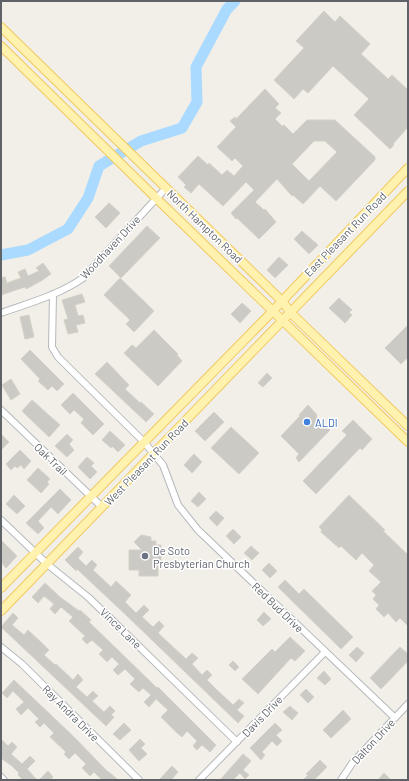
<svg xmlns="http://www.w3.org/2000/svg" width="409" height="781" font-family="Barlow,sans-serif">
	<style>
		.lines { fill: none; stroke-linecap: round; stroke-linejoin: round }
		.river { stroke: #aadaff; stroke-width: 11 }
		.building { fill: #cccac5; stroke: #d6d1c6; fill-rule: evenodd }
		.minor-casing { stroke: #b5b8bc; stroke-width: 8 }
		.major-casing { stroke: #f2c960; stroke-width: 10 }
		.minor { stroke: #fff; stroke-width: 6 }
		.major { stroke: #fff2af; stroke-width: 8 }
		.shop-dot { fill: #3f7fe0; stroke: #fff; stroke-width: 1.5 }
		.worship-dot { fill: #6b7280; stroke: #fff; stroke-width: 1.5 }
		.labels { text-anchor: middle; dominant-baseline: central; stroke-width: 3; stroke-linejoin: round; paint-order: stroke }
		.street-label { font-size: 11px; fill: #5f6368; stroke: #fff }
		.shop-label { font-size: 11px; fill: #366cbe; stroke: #fff; text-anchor: start }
		.worship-label { font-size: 11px; fill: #5b616d; stroke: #fff; text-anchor: start }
	</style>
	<rect width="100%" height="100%" fill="#f1efe8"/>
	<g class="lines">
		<path class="river" d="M1,255L28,250L68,229L88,198L99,166L141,141L182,128L197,102L196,67L227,9L235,1"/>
	</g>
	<path class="building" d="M324,11L335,22L340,16L370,44L361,54L388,79L392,75L408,90V127L393,144L394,145L390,149L354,115L369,99L333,66L308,93L303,89L294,99L274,80L304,48L296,41Z
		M265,89L279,104L275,108L281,113L275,119L282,126L284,125L293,134L307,120H335L375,157V160L336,201L320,186L303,204L293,195L292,196L277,179L255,202L264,210L265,209L276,222L259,239L237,218L236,219L231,213L254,190L246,182L223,206L199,184L191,193L184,187L186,185L178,177L198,156L208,165L209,163L222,175L227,170L234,176L243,166L235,158L232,161L217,147L236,127L230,121L235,117L236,119ZM314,141H325L337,152L309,181L292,164Z
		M109,203L120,213L106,228L95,217Z
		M147,226L160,238L121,278L109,266Z
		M302,231L318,245L309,254L294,239Z
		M279,257L288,265L275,278L267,270Z
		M43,263L51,274L41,281L26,289L25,287L1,295V278L5,277L7,283L21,278L18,272L25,269L28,276L39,271L36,268Z
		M120,278L154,311L134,332L126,324L130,320L104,295Z
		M82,294L85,302L75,305L78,316L83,315L85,323L76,325L78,332L68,334L64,320L68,319L62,300Z
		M339,298L352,310L349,312L352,315L345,323L329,308Z
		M242,303L251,311L240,323L231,314Z
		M29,315L34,337L25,339L20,317Z
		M408,325V357L401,364L385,348Z
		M154,330L178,354L177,355L182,361L158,386L124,353L132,345L136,348Z
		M30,350L64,384L57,391L52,386L48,390L38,381L40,379L21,359Z
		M107,362L129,385L125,389L140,403L141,402L154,414L146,422L95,374Z
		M267,373L272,378L263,387L258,383Z
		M11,379L20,394L11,400L2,385Z
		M73,393L104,424L93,435L81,423L84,419L74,410L70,414L61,405Z
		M32,400L60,425L49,437L22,411Z
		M308,405L317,415L316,416L330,430L299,462L296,458L299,454L281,436L300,416L299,415Z
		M214,412L224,422L205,441L195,431Z
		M353,420L372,439L362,450L360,448L316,494L303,481L347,435L342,431Z
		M231,427L259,453L239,474L211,448Z
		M110,431L125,445L118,452L112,446L111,448L102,440Z
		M1,434L9,442L1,450Z
		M67,434L73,440L69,444L74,450L67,457L55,446Z
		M20,450L31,461L24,469L21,465L17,468L15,466L11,470L6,464Z
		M194,454L202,462L192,473L184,465Z
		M87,457L94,463L91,466L97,472L90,479L78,467Z
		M38,468L50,479L47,482L49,484L41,493L27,480Z
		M60,489L71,500L58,514L51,507L38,521L44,528L38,534L26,523Z
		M199,492L206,499L198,507L191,501Z
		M14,495L25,506L17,514L6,504Z
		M349,495L385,530L383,531L408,555V626L400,618L396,622L388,613L384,617L376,609L379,605L373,599L376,595L372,591L381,582L369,571L374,565L362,553L356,560L341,546L339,548L321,532L322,530L319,527Z
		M216,511L224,518L217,526L209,518Z
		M233,529L241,537L234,544L226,536Z
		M141,535L151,537V541H156V545H161V561H158V576H139V570H129V550H142L134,542Z
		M1,540L17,556L6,568L1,562Z
		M251,546L259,553L252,560L244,553Z
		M78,547L83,552L78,558L86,566L92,560L97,565L93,570L111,587L116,581L131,595L125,602L136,613L144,605L149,610L142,617L153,627L159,621L164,626L158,633L186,659L192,653L198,658L192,664L202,675L207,670L212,675L207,680L216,689L233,705L239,699L244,703L237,710L244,716L238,723L125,614L77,569L76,571L65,560Z
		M269,563L277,571L270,578L262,570Z
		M285,580L299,594L304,589L353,637L341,649L278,587Z
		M45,583L60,597L79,611L80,610L91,620L89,622L157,688L158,687L216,745L210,752L202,745L197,750L193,746L197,741L187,731L182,737L176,732L161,717L168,710L156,699L149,707L144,702L151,695L143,688L139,692L130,684L135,679L125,669L118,675L113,670L119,664L112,657L107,662L99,654L103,650L92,640L87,644L82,639L85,636L69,621L73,617L61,607L55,614L50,609L54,604L44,596L38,603L32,597Z
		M264,612L271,619L263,626L257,620Z
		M13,613L18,618L12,625L24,635L28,630L44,645L49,650L44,655L55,665L56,664L73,680L78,674L83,680L76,687L87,697L93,691L98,696L92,701L104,712L110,706L115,711L111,715L114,717L106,726L1,627Z
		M290,637L305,651L295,661L291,658L258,694L242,679L272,649L275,652Z
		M357,647L364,653L356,662L349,655Z
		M400,647L408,654V661L381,689L370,678Z
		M233,661L239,667L235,671L229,665Z
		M324,671L331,679L325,685L317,678Z
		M14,680L73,736L108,772H109L118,780H102L94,772L90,776L82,768L86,764L75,753L69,759L64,754L66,752L50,737L54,733L44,723L40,727L35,722L39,719L28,708L21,715L16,709L24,702L13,691L7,698L2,693Z
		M306,689L314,697L308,703L300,695Z
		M290,706L298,713L292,720L283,712Z
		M343,710L351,719L331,738L323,730Z
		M124,723L131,730L120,740L113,734Z
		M275,723L282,730L276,735L282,741L277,746L272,741L262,752L265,755L261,760L250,748Z
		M1,739L8,746L12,742L17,747L11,754L22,764L30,756L35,761L27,769L37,780H23L18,775L19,773L12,766L2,759L3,758L1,756Z
		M140,739L145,744L141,748L147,754L139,761L129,750Z
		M243,754L251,761L243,770L249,775L245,779L240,773L233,780H220Z
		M320,760L327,767L314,780H303L308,775L306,774Z
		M172,766L178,772L171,780H159Z
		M48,771L53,777L50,780H39Z
		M384,773L391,780H378Z"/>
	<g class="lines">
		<defs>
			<path id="minor" d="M53,294L52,347L58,357L144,442L163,465L178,505L198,530L395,718
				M1,313C29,303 59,295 83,278L166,188
				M1,410L102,507
				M1,520L47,564L88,597L113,621L237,742
				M1,647L22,664L139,780
				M1,777L4,780
				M199,780L325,652
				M341,780L353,762L408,704"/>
			<path id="major" d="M1,27L282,301L291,313L408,426
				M1,46L156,198L408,442
				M1,588L268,316L408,168
				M1,611L408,191"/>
		</defs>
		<use href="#minor" class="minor-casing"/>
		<use href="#major" class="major-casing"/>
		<use href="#minor" class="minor"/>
		<use href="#major" class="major"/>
	</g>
	<circle class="shop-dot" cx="307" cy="422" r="4"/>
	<circle class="worship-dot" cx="145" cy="556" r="4"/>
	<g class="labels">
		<g class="street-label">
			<text transform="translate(205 226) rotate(44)">North Hampton Road</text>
			<text transform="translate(345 234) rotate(-46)">East Pleasant Run Road</text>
			<text transform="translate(110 247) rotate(-47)">Woodhaven Drive</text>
			<text transform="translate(51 459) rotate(44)">Oak Trail</text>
			<text transform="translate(146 462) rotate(-46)">West Pleasant Run Road</text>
			<text transform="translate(278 607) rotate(44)">Red Bud Drive</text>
			<text transform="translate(121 628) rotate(44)">Vince Lane</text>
			<text transform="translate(71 713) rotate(45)">Ray Andra Drive</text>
			<text transform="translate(262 716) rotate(-46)">Davis Drive</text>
			<text transform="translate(373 741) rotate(-47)">Dalton Drive</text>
		</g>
		<g class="shop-label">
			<text x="315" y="422">ALDI</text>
		</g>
		<g class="worship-label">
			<text x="153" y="550">De Soto<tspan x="153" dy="13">Presbyterian Church</tspan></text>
		</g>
	</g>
	<rect width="409" height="781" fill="none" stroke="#5f6368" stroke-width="4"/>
</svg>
